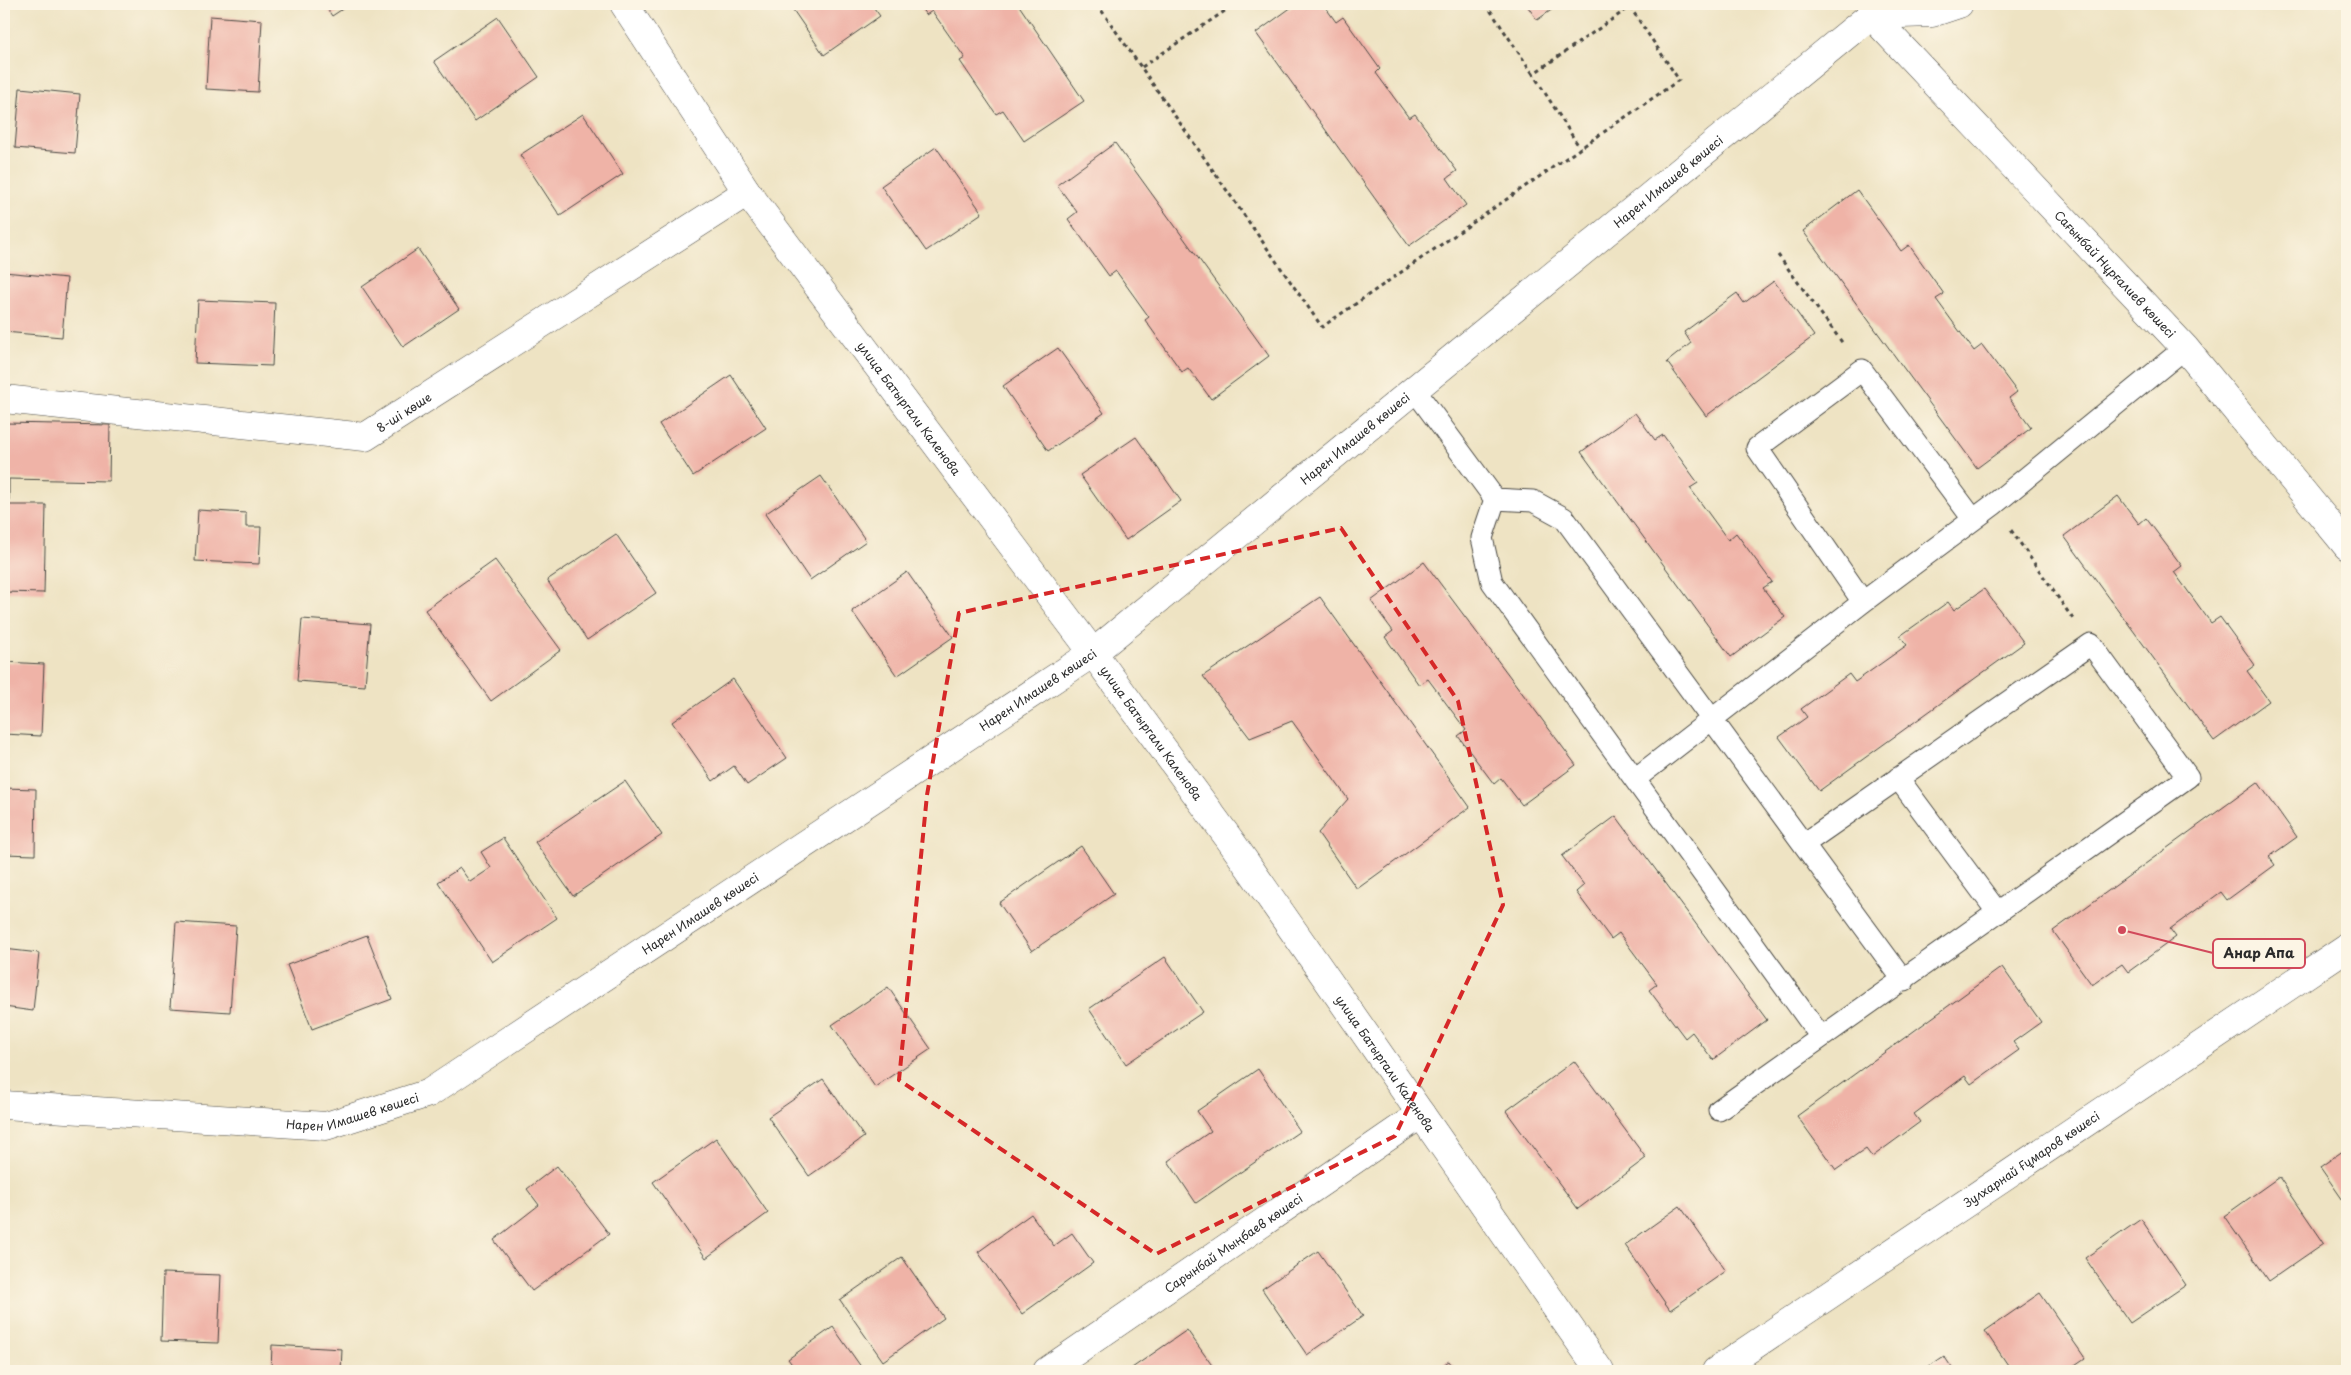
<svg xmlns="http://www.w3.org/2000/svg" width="2351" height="1375" font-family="'Playpen Sans',sans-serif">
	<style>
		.building { fill: #efb3a7 }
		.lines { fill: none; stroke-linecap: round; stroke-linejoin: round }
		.lane-casing { stroke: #484742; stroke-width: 23 }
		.street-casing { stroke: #484742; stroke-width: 29 }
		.path { stroke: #484742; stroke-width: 3; stroke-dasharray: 4 4; stroke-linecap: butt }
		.lane { stroke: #fff; stroke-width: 21 }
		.street { stroke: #fff; stroke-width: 28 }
		.marked { fill: none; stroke: #d62828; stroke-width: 4; stroke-dasharray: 10 6; stroke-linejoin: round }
		.labels { text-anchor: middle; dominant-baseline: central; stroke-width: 5; stroke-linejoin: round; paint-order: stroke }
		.street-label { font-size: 12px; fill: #2b2b2b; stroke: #fcf5e5 }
		.leader { fill: none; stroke: #d1495b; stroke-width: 2 }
		.callout-dot { fill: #d1495b; stroke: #fcf5e5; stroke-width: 2 }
		.callout { fill: #fcf5e5; stroke: #d1495b; stroke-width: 2 }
		.callout-label { font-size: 14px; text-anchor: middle; font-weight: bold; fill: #2b2b2b }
	</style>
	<rect width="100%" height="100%" fill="#fcf5e5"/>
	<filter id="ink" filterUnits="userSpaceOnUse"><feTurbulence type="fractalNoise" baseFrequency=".02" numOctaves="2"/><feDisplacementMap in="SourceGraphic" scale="10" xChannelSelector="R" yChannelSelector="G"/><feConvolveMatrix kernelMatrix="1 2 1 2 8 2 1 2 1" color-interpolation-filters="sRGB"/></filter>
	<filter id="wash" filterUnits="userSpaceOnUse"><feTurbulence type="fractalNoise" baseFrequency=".0096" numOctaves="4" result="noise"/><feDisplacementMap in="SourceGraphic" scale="20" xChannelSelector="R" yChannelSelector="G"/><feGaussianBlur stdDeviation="1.12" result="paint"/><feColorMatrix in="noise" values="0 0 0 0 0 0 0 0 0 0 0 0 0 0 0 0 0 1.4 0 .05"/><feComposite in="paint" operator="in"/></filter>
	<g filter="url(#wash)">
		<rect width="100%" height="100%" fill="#eee3c3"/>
		<g id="blocks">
			<path class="building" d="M324,4H350L332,16Z
				M789,4H871L880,16L824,55Z
				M918,4H1018L1084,101L1024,141L1003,110L996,114L960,61L965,58L932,11L926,15Z
				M1296,4H1323L1336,22L1343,17L1380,69L1376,73L1409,118L1415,114L1457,171L1447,178L1466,205L1409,246L1256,33Z
				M1526,4H1560L1537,20Z
				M210,16L262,20L258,92L206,89Z
				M498,17L539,77L475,121L434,61Z
				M20,88L80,94L75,153L15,148Z
				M583,114L623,174L560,216L520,155Z
				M1115,143L1269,356L1211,399L1188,368L1182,372L1145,320L1149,317L1116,271L1109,276L1068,219L1077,212L1057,185Z
				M936,147L982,213L926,251L881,186Z
				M1857,190L1901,251L1909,245L1944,294L1936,299L1974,351L1982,345L2017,392L2009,398L2031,428L1977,468L1803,231Z
				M418,249L459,309L403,347L362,287Z
				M4,272L67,278L62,337L4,332Z
				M1774,281L1814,336L1706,416L1667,362L1691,343L1684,332L1737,293L1744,303Z
				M198,300L275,303L272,366L195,363Z
				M1058,348L1104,413L1048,451L1003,386Z
				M731,375L766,428L693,476L659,424Z
				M1635,413L1655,440L1663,435L1698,483L1690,488L1728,540L1736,533L1772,582L1763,588L1785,617L1731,657L1581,452Z
				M4,423L110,425L109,481L9,479V505H46L44,593L4,592Z
				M1136,437L1181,501L1126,540L1080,475Z
				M821,476L866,541L810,580L765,514Z
				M2118,496L2139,524L2146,518L2182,566L2174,572L2211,623L2220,617L2255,665L2247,671L2269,701L2214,741L2064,536Z
				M198,510L246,513V527H261L259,564L195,561Z
				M616,534L656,593L587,640L547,580Z
				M495,560L561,650L491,701L425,610Z
				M1424,562L1576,765L1522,805L1501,778L1494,784L1458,736L1466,730L1428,679L1419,685L1385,637L1393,631L1371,601Z
				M907,572L953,637L897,676L852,611Z
				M1984,589L2024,643L1819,791L1779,737L1807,717L1801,709L1849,674L1855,682L1907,645L1900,636L1948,602L1954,610Z
				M1320,597L1470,807L1357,889L1318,833L1348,799L1292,721L1250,738L1203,676Z
				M302,619L370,624L365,686L297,681Z
				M4,662L44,664L41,736L4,734Z
				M733,679L787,758L747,785L734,766L713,781L672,722Z
				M625,781L662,835L573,896L535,842Z
				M2258,782L2297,837L2269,857L2275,865L2227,900L2221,892L2170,929L2176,937L2128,972L2122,964L2092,985L2053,931Z
				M4,788L36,789L35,855L4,854Z
				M1616,816L1767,1020L1713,1060L1692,1032L1685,1038L1649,990L1657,984L1619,933L1611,939L1576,892L1584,885L1562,856Z
				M503,838L557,918L492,962L438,882L460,868L470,882L491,868L481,852Z
				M1081,846L1114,894L1032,951L999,903Z
				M176,922L236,926L230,1012L170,1008Z
				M367,935L392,999L312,1029L287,965Z
				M4,949L39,953L33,1011L4,1007Z
				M1165,957L1203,1012L1126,1064L1089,1009Z
				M2002,967L2041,1022L2013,1042L2019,1050L1971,1084L1965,1076L1914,1114L1920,1122L1872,1157L1866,1149L1836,1170L1797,1116Z
				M888,987L931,1049L875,1087L832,1025Z
				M1574,1061L1646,1158L1578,1209L1506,1111Z
				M1258,1069L1300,1131L1196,1203L1168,1161L1211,1131L1197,1111Z
				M823,1079L864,1137L809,1176L768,1117Z
				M716,1138L768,1213L706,1258L653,1182Z
				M2347,1148V1206L2320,1167Z
				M557,1166L609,1234L532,1291L494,1240L539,1205L527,1189Z
				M2279,1177L2324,1243L2269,1281L2224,1216Z
				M1680,1206L1726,1271L1670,1310L1625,1245Z
				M1031,1214L1054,1246L1072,1233L1093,1263L1022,1314L978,1252Z
				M2141,1219L2186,1285L2130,1323L2085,1258Z
				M1318,1251L1363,1316L1307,1355L1262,1289Z
				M902,1257L944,1318L883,1361L840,1300Z
				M163,1273L221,1275L218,1343L161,1341Z
				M2040,1293L2085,1358L2066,1371H2012L1985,1331Z
				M833,1327L864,1371H797L788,1359Z
				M1187,1330L1216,1371H1134L1132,1368Z
				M272,1345L342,1349L341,1371H271Z
				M1944,1356L1954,1371H1922Z
				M1449,1361L1456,1371H1434Z"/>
		</g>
	</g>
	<g filter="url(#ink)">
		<use href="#blocks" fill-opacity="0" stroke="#484742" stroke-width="1"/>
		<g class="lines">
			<defs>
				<path id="lane" d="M1414,389L1495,499L1533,501L1564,518L1904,981
					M1495,499L1482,538L1492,582L1821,1037
					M1863,602L1757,448L1862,370L1973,519
					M1898,778L1998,913
					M1635,779L1863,602L1993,505L2185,348
					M1719,1110L2188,777L2091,644L1804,844"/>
				<g id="street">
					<path id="s1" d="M624,4L747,192L1093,653L1230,840L1600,1371"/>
					<path id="s2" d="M1871,15L2185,348L2347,546"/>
					<path id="s3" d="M4,399L365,437L747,192"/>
					<path id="s4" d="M4,1105L326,1126L429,1093L1093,653L1871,15L1932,13L1959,4"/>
					<path id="s5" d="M1047,1371L1421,1114"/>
					<path id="s6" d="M1716,1371L2347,947"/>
				</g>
			</defs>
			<use href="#lane" class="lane-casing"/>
			<use href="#street" class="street-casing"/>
			<path class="path" d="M1097,4L1322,327L1679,80L1630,7L1533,74L1580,148
				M1486,4L1533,74
				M1142,67L1235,4
				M1778,255L1844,345
				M2011,530L2073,619"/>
			<use href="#lane" class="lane"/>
			<use href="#street" class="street"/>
		</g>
	</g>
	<path class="marked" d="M1341,528L1458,701L1503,905L1395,1136L1156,1254L899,1080L927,795L959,613Z"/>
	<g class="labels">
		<g class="street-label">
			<text stroke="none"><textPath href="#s4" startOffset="1971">Нарен Имашев көшесi</textPath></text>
			<text stroke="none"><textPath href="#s2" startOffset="356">Сағынбай Нұрғалиев көшесі</textPath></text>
			<text stroke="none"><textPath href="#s1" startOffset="495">улица Батыргали Каленова</textPath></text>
			<text stroke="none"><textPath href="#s3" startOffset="409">8-шi көше</textPath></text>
			<text stroke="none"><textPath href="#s4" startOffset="1566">Нарен Имашев көшесi</textPath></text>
			<text stroke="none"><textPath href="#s4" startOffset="1161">Нарен Имашев көшесi</textPath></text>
			<text stroke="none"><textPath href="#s1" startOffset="900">улица Батыргали Каленова</textPath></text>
			<text stroke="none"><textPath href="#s4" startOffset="756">Нарен Имашев көшесi</textPath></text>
			<text stroke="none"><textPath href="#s1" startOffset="1305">улица Батыргали Каленова</textPath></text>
			<text stroke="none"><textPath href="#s4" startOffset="351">Нарен Имашев көшесi</textPath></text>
			<text stroke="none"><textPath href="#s6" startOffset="380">Зулхарнай Ғұмаров көшесі</textPath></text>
			<text stroke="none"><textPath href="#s5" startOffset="226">Сарынбай Мыңбаев көшесі</textPath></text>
		</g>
	</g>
	<path class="leader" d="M2122 930L2213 953"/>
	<circle class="callout-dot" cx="2122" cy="930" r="5"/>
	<rect class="callout" x="2213" y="939" width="92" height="29" rx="5"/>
	<g class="callout-label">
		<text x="2259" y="958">Анар Апа</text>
	</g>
	<rect width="2351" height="1375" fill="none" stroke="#fcf5e5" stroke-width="20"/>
</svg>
